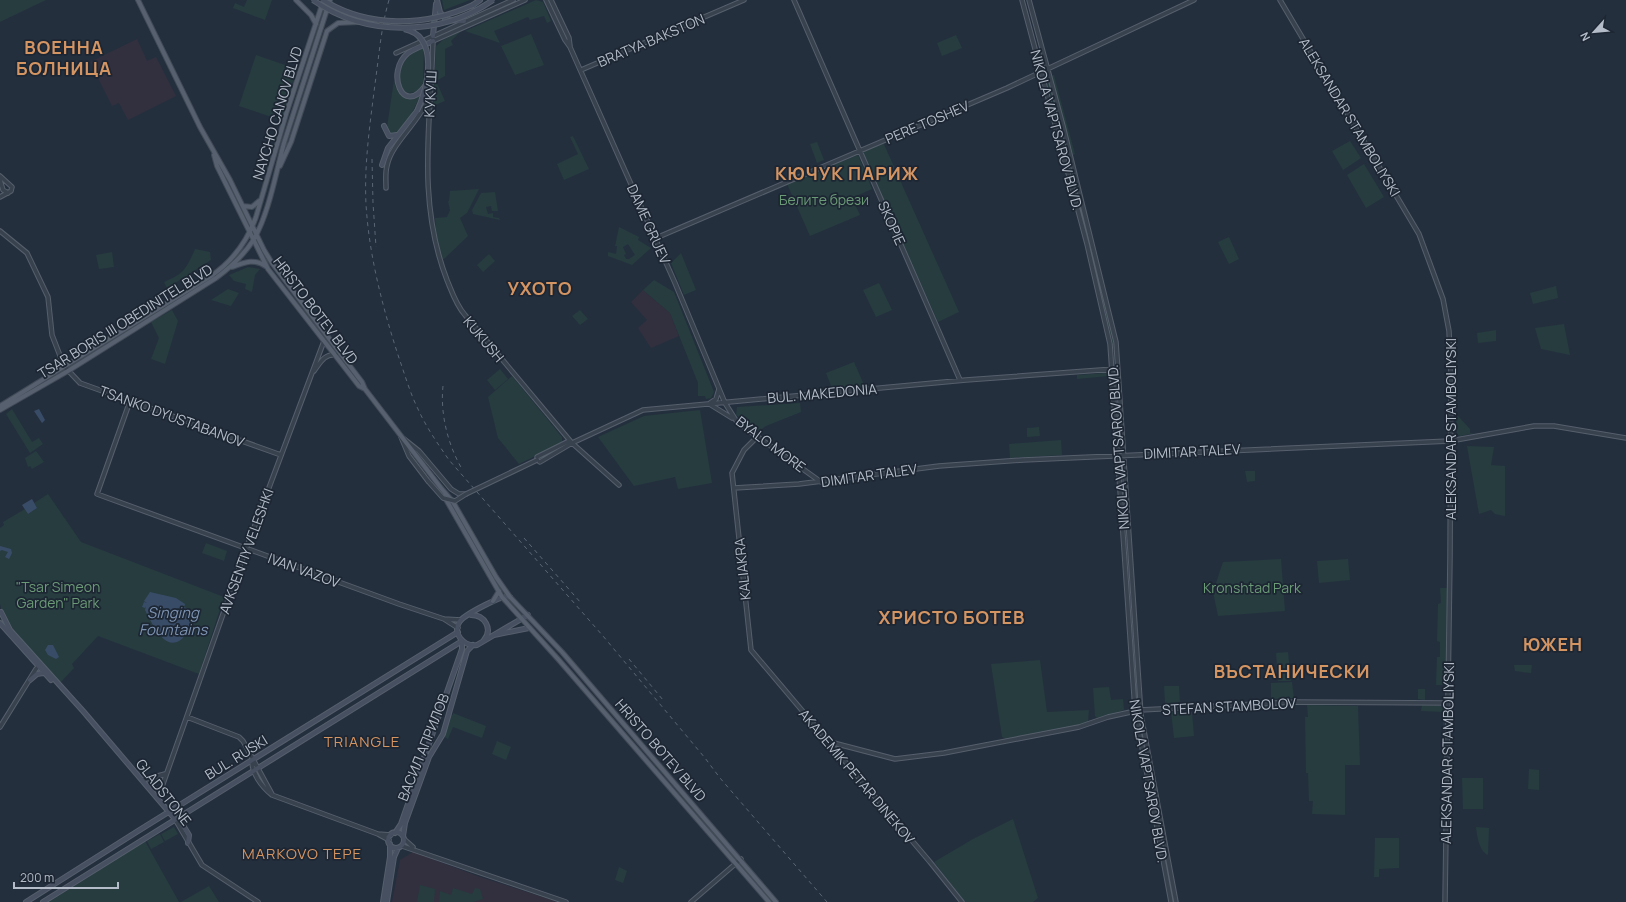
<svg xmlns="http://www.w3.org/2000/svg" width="1626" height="902" font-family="Manrope,sans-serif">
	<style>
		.medical { fill: #32303f }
		.green { fill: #263c3f; fill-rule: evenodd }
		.water { fill: #394c67 }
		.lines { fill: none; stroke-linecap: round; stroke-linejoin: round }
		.tertiary-casing { stroke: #565f6c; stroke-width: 5.5 }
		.secondary-casing { stroke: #565f6c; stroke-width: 6 }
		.primary-casing { stroke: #414a57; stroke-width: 6 }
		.tertiary { stroke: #38414e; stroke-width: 3.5 }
		.secondary { stroke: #465061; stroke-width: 4 }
		.primary { stroke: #56606e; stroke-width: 4 }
		.rail { stroke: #5a6575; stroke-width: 1; stroke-dasharray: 4 4; stroke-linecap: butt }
		.tertiary-bridge-casing { stroke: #565f6c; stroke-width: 5.5; stroke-linecap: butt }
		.secondary-bridge-casing { stroke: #565f6c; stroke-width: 6; stroke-linecap: butt }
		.tertiary-bridge { stroke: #38414e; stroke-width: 3.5 }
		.secondary-bridge { stroke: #465061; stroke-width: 4 }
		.labels { text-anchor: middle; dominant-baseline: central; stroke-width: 3.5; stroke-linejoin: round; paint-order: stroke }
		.street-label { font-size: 14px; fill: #b4bcc9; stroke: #1d2633 }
		.park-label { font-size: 14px; fill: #6b9a76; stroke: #1d2633 }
		.water-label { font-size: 15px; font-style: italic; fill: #7c92b1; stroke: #1d2633 }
		.neighbourhood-label { font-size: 15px; letter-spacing: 1px; fill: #d59563; stroke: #1d2633 }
		.district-label { font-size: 18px; font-weight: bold; letter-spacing: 1px; fill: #d59563; stroke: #1d2633 }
	</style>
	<rect width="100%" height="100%" fill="#242f3e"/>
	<path class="medical" d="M137,39L147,61L156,57L176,96L128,120L119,103L112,106L90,62Z
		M643,290L670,313L679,336L651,348L638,328L647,320L631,302Z
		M413,852L480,877L558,902H392L400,860Z"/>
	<path class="green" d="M0,0H46L0,22Z
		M247,0H272L265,20L233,8L235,3L244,7Z
		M442,0H470L444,10Z
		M536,0L543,2L551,21L547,23L544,16L530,20L528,17L494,31L500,43L465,31Z
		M461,31L451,41L453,45L445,49V76L436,81L445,101L433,106L436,46L443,40Z
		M531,34L544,65L515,75L501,46Z
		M956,35L962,48L942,56L937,43Z
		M424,47L423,83L417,92L407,93C396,85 399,67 407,58C412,53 418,50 424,47Z
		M256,55L297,69L280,120L239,106Z
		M1054,75L1075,154L1073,155L1051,76Z
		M1047,78L1070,156H1067L1046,79Z
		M394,80C395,94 407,103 420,96L410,117L395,134L392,135L388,132L387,127Z
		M573,136L589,169L564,180L557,164L578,154L570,137Z
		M1350,141L1361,158L1343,170L1332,151Z
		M817,142L824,160L817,163L810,144Z
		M883,142L959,312L938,322L862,152Z
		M858,155L872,189L852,198L860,215L810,236L787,184Z
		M1070,158L1089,236L1088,237L1068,159Z
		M1364,164L1384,197L1366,208L1347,175Z
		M479,189L467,213L460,218L468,236L444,259L441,258L438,252L435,218L447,217L450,210L448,201H449L450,191Z
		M495,192L498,211H492L491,206L486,207L488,214L493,213V217L499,218L500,220L473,214L472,210L481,193Z
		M619,227L639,237L638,240L651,248L632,265L608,256V252L616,254L617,246H615ZM628,244L635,255L629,259H626L624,255L626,254L623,247Z
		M1229,237L1239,259L1229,264L1218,242Z
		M195,249L210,252L211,260L189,274L192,281L184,286L180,280L167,288L164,282C185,273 186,269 195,249Z
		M1093,251L1115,343V357L1091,252Z
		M112,252L114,267L99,269L96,255Z
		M681,253L696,290L684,295L671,263Z
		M489,254L495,261L483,272L477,265Z
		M248,267L260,269L255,275L252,292L245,289L246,284L234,281L229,275Z
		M654,280L674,292L714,392L711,398L706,399L705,396H698V383L670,313L643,290Z
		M879,283L892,310L876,317L863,290Z
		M1556,286L1558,298L1533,304L1530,293Z
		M228,289L239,293L231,306L211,300Z
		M172,310L178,321L165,364L151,359L159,338L151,322Z
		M580,310L588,319L580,325L572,316Z
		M1564,324L1570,355L1541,349L1535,328Z
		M1496,330V341L1478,343L1477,333Z
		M854,362L865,387L853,388L851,386L833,391L826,373Z
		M500,369L508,379L495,390L487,380Z
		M1107,373L1109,376L1077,379V375Z
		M512,376L562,437V443L519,464L498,438L488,397Z
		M800,403L801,412L766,426L758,432L736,415L737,407Z
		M12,409L32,442L39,438L43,444L30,453L6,414Z
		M700,410L712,483L678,489L675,477L634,486L598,437L644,416Z
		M1458,416L1470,429V433H1475L1460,436L1457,434L1456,418Z
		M1039,427L1040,436L1027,437V428Z
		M1061,440L1062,455L1010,458L1009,444Z
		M1467,446L1494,447L1491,465L1505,466V516L1495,514L1491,510L1479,514Z
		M36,451L44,462L32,469L30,466L28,467L25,458Z
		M1245,471H1255V481L1247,482Z
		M48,494L81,542L224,597L199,674L98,636L72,664L74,668L59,684L8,623L2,612L0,604V528L4,525L3,522L25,509L28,514L37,508L34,503Z
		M206,543L227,551L224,561L202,553Z
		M1281,559L1285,611L1218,616L1213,592L1223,562Z
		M1348,559L1350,580L1319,583L1317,561Z
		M1440,588H1448L1446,685H1436L1437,657H1440V642L1437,641L1438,604L1441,603Z
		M1288,652L1291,681H1278L1276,653Z
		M1040,660L1047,712L1089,710L1088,722L1075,726L1006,739L1002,737L991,664Z
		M1514,665H1532L1531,673L1515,671Z
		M1292,682L1294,698L1271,699V683Z
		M1164,686H1179L1180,703H1165Z
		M1109,687L1111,700L1123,699L1124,710L1097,718L1095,716L1093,688Z
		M1418,689H1425V700L1418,699Z
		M1307,705L1358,706L1360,765H1345V815L1312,814L1313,801H1309L1308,773H1306L1305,717H1308Z
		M1422,705L1444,706V797L1443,712L1421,711Z
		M1171,712H1192L1194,736L1174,738Z
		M453,713L486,726L482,738L453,727L448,739L443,736L450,714L453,715Z
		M497,741L511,747L506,760L492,754Z
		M1529,769L1539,770V790L1528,789Z
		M1462,778H1483V809H1463Z
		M1013,819L1038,898L1033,902H965L934,862L973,839Z
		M174,827L178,834L165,841L161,834Z
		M1476,827L1489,828L1488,855C1479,851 1477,836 1476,827Z
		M160,834L164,842L151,849L147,841Z
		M1375,838H1399V868L1379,869V877H1374Z
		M145,841L179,902H49Z
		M619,867L627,871L623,883L615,880Z
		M420,885L435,889L434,902H417Z
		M209,886L219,902H181Z
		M453,888L472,894L475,888L480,889L483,899L473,902H439L440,891L451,895Z"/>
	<path class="water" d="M39,409L45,420L42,423L34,411Z
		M32,499L37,508L28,514L22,505Z
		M0,546L11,549L12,553L9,559L5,557L8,552L2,550L0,551Z
		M150,592L176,598L185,604L184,607L198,614L190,635L185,634C183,637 183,639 179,641C163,650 151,621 145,610L146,606L145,608L142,607L144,602L147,603L144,601Z
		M48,645H53L59,657L56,659L48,655L45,650Z"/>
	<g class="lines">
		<defs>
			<path id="tertiary" d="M546,0L565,40L570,47L675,283L725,403L737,422L821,482
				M551,0L569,38L570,46
				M794,0L960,380
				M1022,0L1087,244L1110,344L1135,710L1171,902
				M1029,0L1063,126L1116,342L1141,715L1176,902
				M1280,0L1419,234L1443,299L1449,331L1451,373L1450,557L1445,902
				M433,39C431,121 416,200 447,280C452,292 456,305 465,315L572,443L619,485
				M433,41L525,0
				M396,53L513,0
				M581,70L744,0
				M0,176L12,187L11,191L0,197
				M0,180L3,190L8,193
				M386,188C386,181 385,173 387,166C391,144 418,123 428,100
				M0,231L27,253L48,297L52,335L64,366L80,383L281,455
				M656,238L1007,88L1194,0
				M314,371C320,363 325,353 336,355
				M130,401L97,494L399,604L444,619L461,620
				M710,403L716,399L719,389
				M711,405L732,418
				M758,436L744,450L732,473L751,650L930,862L962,902
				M401,437L409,456L428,481
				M404,439L419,451L451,489L459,494H466
				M572,443L567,442L537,457V460L540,462L572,443L643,410L966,380L1114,369
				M734,488L799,484L939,466L1023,460L1450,441L1534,426H1554L1626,438
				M444,619L458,628
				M187,717L239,737L243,741L272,794
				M0,727L36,669L39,666
				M826,741L895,759L944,753L1079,727L1108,717L1140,710L1295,702L1448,703
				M252,759C251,773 262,787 272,795L378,834L389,840
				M143,780L165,774
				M158,798L246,549L324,341
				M175,819L202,865L258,902
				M378,834L391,835
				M404,839L413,847
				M402,846L566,902
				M691,902L741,859"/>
			<path id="secondary" d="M437,0L440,12L446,20L464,21
				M473,5L480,0
				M433,36L436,4
				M425,86C403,117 385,72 408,53C415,48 425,45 433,41
				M384,126L389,136L397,135
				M382,165L388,148L417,111
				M510,597C503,594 466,614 460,621C451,633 464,647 477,645L528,615
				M1,612L10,630L83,711L175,819
				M471,615C485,615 493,629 484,640
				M0,623L51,680
				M494,635L529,628
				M30,680L37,674L43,673
				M184,814L181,822L189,835L188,843
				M388 840a8 8 0 1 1 16 0a8 8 0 1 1-16 0Z
				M395,833L401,824L462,649V641
				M403,836L405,823L429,757L443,734L467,651L473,645
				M26,902L138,831L458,632
				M43,902L462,641
				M383,902L390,857V844
				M387,902L394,857L398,848"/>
			<path id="primary" d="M138,0L200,127L230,180L264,250L272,263L362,382L365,389L441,488L453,502L496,577L510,597L562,652L776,902
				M296,0L311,15L316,24
				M214,155L217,166L268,269L359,386L365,389
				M280,166L291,142L327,31L338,23L358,22
				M243,206L252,207L259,201
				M232,267C245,262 255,258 267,267
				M0,406L211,276C233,261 247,242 256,217L287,111L323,2
				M0,410L68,371L216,278C231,267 244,255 254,239C269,213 276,172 284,143C299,95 315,48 330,0
				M444,496L502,597L558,659L769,902
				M493,601L499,591"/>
		</defs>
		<use href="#tertiary" class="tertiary-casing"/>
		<use href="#secondary" class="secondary-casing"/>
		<use href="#primary" class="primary-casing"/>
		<use href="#tertiary" class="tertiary"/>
		<use href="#secondary" class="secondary"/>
		<use href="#primary" class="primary"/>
		<path class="rail" d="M389,0C381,27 379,56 375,84C370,124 364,164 366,204C369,256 383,309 399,358C405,375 410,393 418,409C426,427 438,444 449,460L603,636L705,758L720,778L827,902
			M372,159L373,203L376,247
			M443,386C440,414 448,445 462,469
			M524,538L581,603
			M629,659L663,700"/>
		<defs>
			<path id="tertiary-bridge" d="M428,481L443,498L455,501L466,494L537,460"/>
			<path id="secondary-bridge" d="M313,0C366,37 440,37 493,0
				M323,0C368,28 425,27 473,5
				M404,29C440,36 428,88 417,111"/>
		</defs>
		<use href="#tertiary-bridge" class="tertiary-bridge-casing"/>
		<use href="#secondary-bridge" class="secondary-bridge-casing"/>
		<use href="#tertiary-bridge" class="tertiary-bridge"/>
		<use href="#secondary-bridge" class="secondary-bridge"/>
	</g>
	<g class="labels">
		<g class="street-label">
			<text transform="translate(651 40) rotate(-23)">BRATYA BAKSTON</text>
			<text transform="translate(430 94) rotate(-87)">КУКУШ</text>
			<text transform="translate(277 113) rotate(-73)">NAYCHO CANOV BLVD</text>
			<text transform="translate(1350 117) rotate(59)">ALEKSANDAR STAMBOLIYSKI</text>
			<text transform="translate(927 122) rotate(-23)">PERE TOSHEV</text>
			<text transform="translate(1057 130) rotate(75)">NIKOLA VAPTSAROV BLVD.</text>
			<text transform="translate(892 223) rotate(66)">SKOPIE</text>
			<text transform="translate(649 224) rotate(66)">DAME GRUEV</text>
			<text transform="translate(316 310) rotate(53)">HRISTO BOTEV BLVD</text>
			<text transform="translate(125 321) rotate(-32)">TSAR BORIS III OBEDINITEL BLVD</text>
			<text transform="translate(484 339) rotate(50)">KUKUSH</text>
			<text transform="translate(822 393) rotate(-5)">BUL. MAKEDONIA</text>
			<text transform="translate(172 416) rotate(20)">TSANKO DYUSTABANOV</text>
			<text transform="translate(1450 429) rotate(-90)">ALEKSANDAR STAMBOLIYSKI</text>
			<text transform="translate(771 444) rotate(37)">BYALO MORE</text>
			<text transform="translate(1118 447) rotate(-94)">NIKOLA VAPTSAROV BLVD.</text>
			<text transform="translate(1192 451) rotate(-3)">DIMITAR TALEV</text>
			<text transform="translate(869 475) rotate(-8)">DIMITAR TALEV</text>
			<text transform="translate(246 551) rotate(-70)">AVKSENTIY VELESHKI</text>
			<text transform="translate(742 569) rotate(-96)">KALIAKRA</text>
			<text transform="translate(304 570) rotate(20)">IVAN VAZOV</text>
			<text transform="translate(1229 706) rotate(-3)">STEFAN STAMBOLOV</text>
			<text transform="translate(423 747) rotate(-68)">ВАСИЛ АПРИЛОВ</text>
			<text transform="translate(661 750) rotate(49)">HRISTO BOTEV BLVD</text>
			<text transform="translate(1447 753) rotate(-89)">ALEKSANDAR STAMBOLIYSKI</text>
			<text transform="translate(236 757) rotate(-32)">BUL. RUSKI</text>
			<text transform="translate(857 776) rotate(50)">AKADEMIK PETAR DINEKOV</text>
			<text transform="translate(1149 781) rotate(80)">NIKOLA VAPTSAROV BLVD.</text>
			<text transform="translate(164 792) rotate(52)">GLADSTONE</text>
		</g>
		<g class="park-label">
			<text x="824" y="199">Белите брези</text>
			<text x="58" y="586">"Tsar Simeon<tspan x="58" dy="16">Garden" Park</tspan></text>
			<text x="1252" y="587">Kronshtad Park</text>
		</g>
		<g class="water-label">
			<text x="173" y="612">Singing<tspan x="173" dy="17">Fountains</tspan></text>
		</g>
		<g class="neighbourhood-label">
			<text x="362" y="741">TRIANGLE</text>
			<text x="302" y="853">MARKOVO TEPE</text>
		</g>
		<g class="district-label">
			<text x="64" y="47">ВОЕННА<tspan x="64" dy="21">БОЛНИЦА</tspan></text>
			<text x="847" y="173">КЮЧУК ПАРИЖ</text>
			<text x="540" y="288">УХОТО</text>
			<text x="952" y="617">ХРИСТО БОТЕВ</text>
			<text x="1553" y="644">ЮЖЕН</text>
			<text x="1292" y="671">ВЪСТАНИЧЕСКИ</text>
		</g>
	</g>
	<g transform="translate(1594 32) rotate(243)" stroke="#1d2633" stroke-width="3" paint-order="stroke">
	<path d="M0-3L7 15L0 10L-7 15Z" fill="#b4bcc9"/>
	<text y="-6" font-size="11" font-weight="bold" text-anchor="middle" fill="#b4bcc9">N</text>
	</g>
	<path d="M14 882v6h104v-6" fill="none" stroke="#b4bcc9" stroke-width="2"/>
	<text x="20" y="882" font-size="12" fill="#b4bcc9" stroke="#1d2633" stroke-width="3" paint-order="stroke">200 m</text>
</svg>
